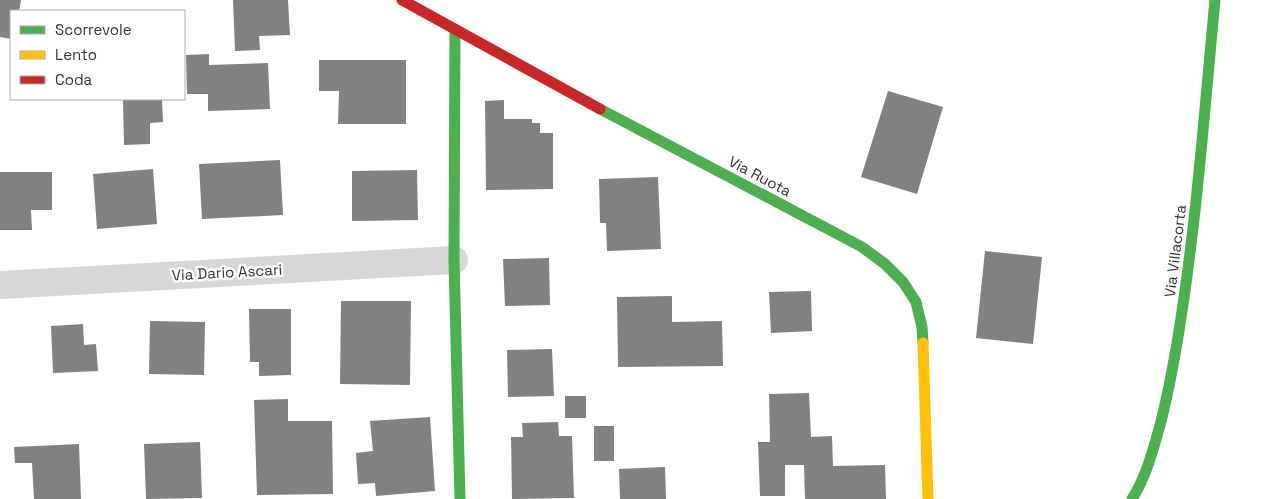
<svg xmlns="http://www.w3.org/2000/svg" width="1272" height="499" font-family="'Space Grotesk',sans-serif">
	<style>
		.building { fill: #818181 }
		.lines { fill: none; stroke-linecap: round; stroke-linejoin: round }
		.street { stroke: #d7d7d7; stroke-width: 28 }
		.fast { stroke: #4caf50; stroke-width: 11 }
		.slow { stroke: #ffc107; stroke-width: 11 }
		.jam { stroke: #c62828; stroke-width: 11 }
		.labels { text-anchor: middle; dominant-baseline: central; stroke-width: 5; stroke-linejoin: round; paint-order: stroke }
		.street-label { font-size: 15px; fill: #333; stroke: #fff }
	</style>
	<rect width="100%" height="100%" fill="#fff"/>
	<path class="building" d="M0,0H21L19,11H11V39L0,37Z
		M233,0H288L290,35L259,36L260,50L235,51Z
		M209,54V65L268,63L270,109L208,111V94H187L186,55Z
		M319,60H406V124H338L339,91H319Z
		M888,91L943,107L917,194L861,177Z
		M123,99H162L163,122L150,123V144L124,145Z
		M504,100V119H532V123H540V133H553V189L486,190L485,101Z
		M280,160L283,215L202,219L199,164Z
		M153,169L157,224L97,229L93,174Z
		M417,170L418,220L352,221V171Z
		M0,172H52V210H31L32,230H0Z
		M658,177L661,249L607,251L606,223H600L599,179Z
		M985,251L1042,257L1033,344L976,338Z
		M549,258L550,305L505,306L503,259Z
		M811,291L812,331L771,333L769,292Z
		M672,296V322L722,321L723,366L618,367L617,297Z
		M341,301H411L410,385L340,384Z
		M249,309H291V375L259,376V362H250Z
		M150,321L205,322L204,375L149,374Z
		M83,324L84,345L96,344L98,371L53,373L51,326Z
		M552,349L554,396L508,397L507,350Z
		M809,393L811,437L832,436L833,466L885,465L886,499H805L804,465H785V496H760L758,442H770L769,394Z
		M565,396H586V418H565Z
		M288,399V421H332L333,494L257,495L254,400Z
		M430,417L435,491L376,496L375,483L358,484L356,453L373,451L370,421Z
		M558,422L559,436H572L574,498L512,499L511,437H523L522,423Z
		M594,426H614V461H594Z
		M200,442L202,498L146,499L144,444Z
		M79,444L81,499H34L32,463H15L14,447Z
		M665,467L666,499H620L619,469Z"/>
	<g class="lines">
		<path class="street" d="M0,285L454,260"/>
		<path class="fast" d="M455,30L454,260L460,499
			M600,109L862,247L885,264L903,282L916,302L922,327L923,343
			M1132,499C1146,477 1152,453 1159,429C1167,400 1172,372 1177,343C1196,230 1204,115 1215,0"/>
		<path class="slow" d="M923,343L928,499"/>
		<path class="jam" d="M402,0L600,109"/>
	</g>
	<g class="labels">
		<g class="street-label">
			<text transform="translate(760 176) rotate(28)">Via Ruota</text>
			<text transform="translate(1175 251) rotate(-83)">Via Villacorta</text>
			<text transform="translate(227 272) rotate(-3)">Via Dario Ascari</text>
		</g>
	</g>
	<rect x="10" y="10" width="175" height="90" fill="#ffffff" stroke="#adadad"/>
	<rect x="20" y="26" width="25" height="8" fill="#4caf50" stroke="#adadad"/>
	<text x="55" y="35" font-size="15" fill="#333333">Scorrevole</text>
	<rect x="20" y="51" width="25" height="8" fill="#ffc107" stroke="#adadad"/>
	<text x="55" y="60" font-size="15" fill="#333333">Lento</text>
	<rect x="20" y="76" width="25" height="8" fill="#c62828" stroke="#adadad"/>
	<text x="55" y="85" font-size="15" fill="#333333">Coda</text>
</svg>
